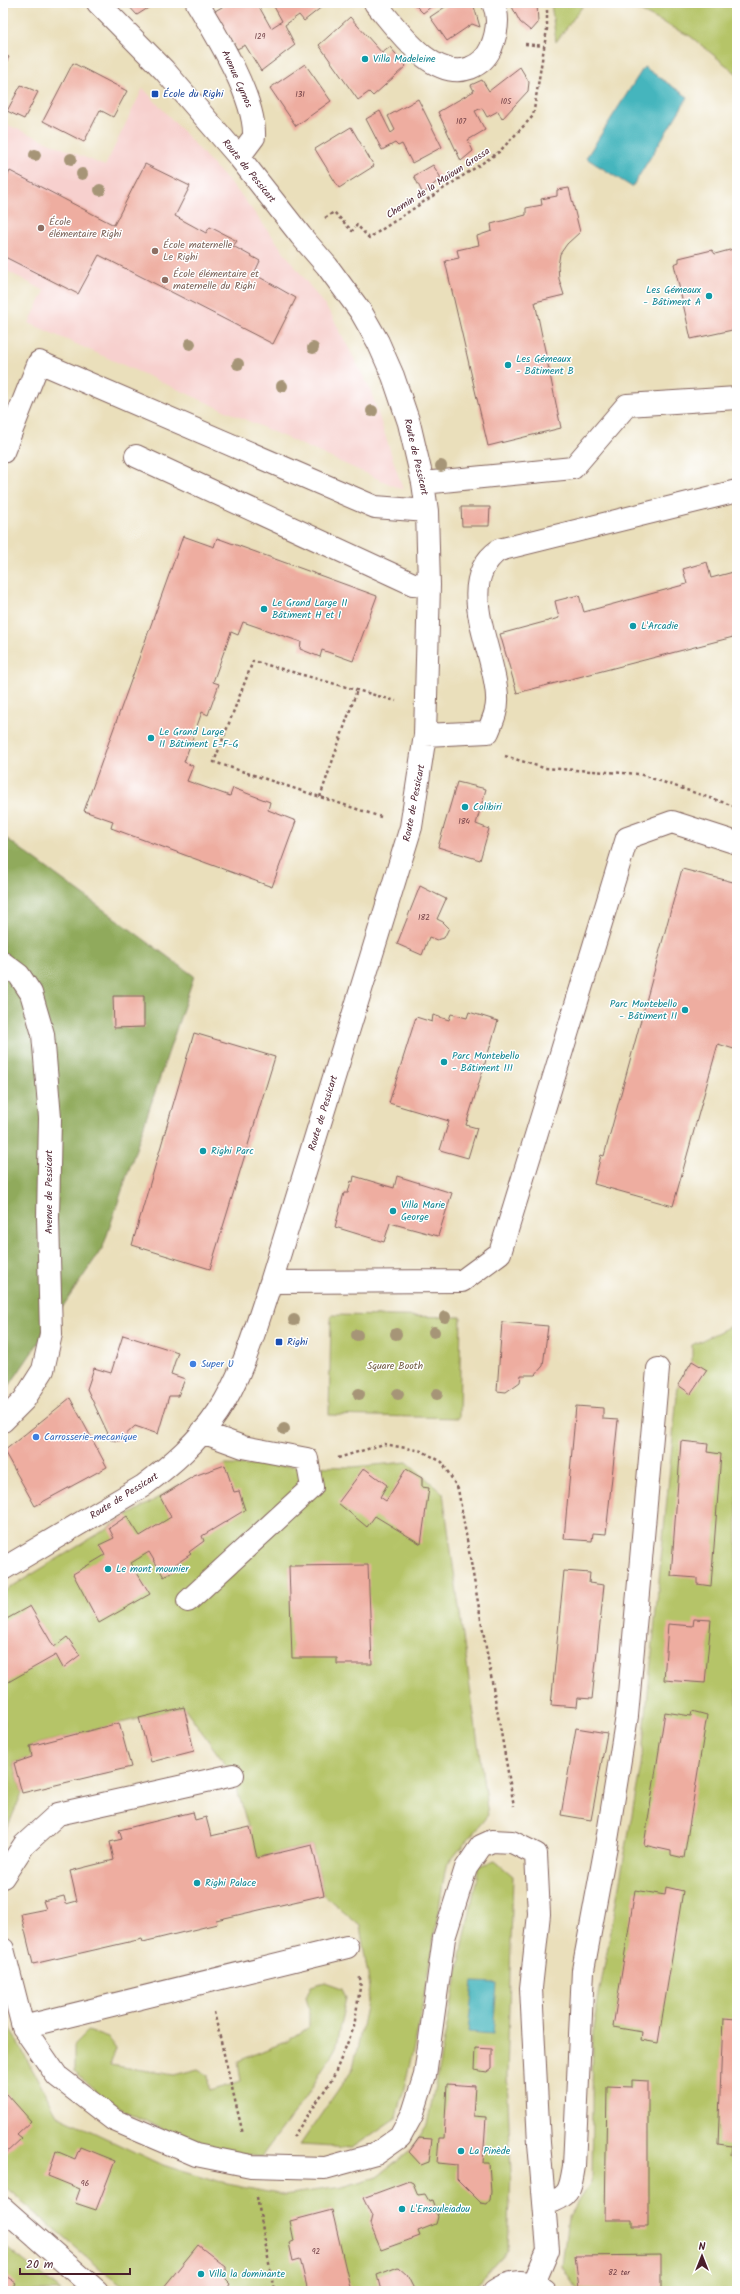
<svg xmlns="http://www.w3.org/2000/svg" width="740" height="2294" font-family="Kalam,sans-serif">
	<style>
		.built { fill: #f7d0ce }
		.green { fill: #b5c467; stroke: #807249 }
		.forest { fill: #90aa5c; stroke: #6d6444 }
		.water { fill: #45b5bd; stroke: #486a74 }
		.building { fill: #eeada0 }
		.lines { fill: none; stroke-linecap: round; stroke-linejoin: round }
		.minor-casing { stroke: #82625d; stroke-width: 24 }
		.path { stroke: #82625d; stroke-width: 2.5; stroke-dasharray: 3 3; stroke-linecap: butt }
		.minor { stroke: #fff; stroke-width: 22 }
		.tree { fill: #a69577 }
		.culture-dot { fill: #0f9aa8; stroke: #fff; stroke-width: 1.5 }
		.transit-dot { fill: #1a4fb4; stroke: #fff; stroke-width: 1.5 }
		.education-dot { fill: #8d6e63; stroke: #fff; stroke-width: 1.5 }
		.shop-dot { fill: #3f7fe0; stroke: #fff; stroke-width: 1.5 }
		.labels { text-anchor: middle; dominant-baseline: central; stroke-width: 3; stroke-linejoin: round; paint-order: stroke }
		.number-label { font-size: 8px; fill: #734248 }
		.culture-label { font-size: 10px; fill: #0d838f; stroke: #fff; text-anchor: start }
		.street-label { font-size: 10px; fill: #4a1f2b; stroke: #fff }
		.transit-label { font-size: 10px; fill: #164399; stroke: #fff; text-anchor: start }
		.education-label { font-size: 10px; fill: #785e54; stroke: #fff; text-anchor: start }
		.shop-label { font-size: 10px; fill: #366cbe; stroke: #fff; text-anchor: start }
		.park-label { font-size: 10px; fill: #6f5940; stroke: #fff }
	</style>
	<rect width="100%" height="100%" fill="#fff"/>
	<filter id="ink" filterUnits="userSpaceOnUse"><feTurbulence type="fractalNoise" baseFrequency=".025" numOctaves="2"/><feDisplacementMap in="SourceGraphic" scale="8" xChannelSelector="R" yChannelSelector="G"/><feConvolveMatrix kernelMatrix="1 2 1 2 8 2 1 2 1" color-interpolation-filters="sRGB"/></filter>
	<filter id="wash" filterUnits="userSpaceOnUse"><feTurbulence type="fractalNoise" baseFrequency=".012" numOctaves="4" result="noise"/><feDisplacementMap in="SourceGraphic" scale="16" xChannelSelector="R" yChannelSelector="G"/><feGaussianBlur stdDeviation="0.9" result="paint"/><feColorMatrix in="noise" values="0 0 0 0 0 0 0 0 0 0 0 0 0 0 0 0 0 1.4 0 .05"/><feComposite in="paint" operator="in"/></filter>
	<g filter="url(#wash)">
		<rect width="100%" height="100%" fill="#eadfbb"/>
		<path class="built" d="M143,88L241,195L331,314L370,389L403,490L29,323L45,291L3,269V123L105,166Z"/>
		<path class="green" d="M551,3H585L556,42Z
			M624,3H737V74L690,36Z
			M331,1315L461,1317L459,1418L329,1415Z
			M737,1323V2291H579L562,2267L568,2217L591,2182L593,2028L641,1765L678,1385L692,1361V1345Z
			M407,1462L443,1493L488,1815L446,1866L418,2030L397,2117L352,2148L300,2145L353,2068L370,1988L360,1926L324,1895L312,1845L257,1858L233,1775L184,1707L30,1746L32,1757L14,1763L22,1793L3,1838V1592L177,1486L225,1465L353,1467Z
			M495,1861L513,1876L507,2075L511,2173L508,2250L470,2291H131L103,2271L3,2185V1999L9,2026L57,2115L163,2165L217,2182L283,2195L342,2187L377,2177L409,2152L427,2125L479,1866Z
			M325,1982L342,1988L346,1998L335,2049L306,2097L261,2157C211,2150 160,2131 117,2106C102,2098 88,2083 74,2072V2045L88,2031L108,2038L116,2049L110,2065L174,2075L198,2069L208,2075L209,2091L241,2082L238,2061L286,2042L309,2027V2008L306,1998L311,1986Z
			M3,2244L61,2291H3Z"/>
		<path class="forest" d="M3,836L194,976L103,1247L3,1395Z"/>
		<path class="water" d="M644,67L688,97L632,187L586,158Z
			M473,1982L497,1983L493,2034L468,2032Z"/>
		<g id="blocks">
			<path class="building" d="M126,3H156L137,15Z
				M229,3H257L271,28L282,21L272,3H321L323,6L304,21L299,15L285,25L295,45L261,71L245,45L237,49L215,11Z
				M413,3H436L423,13Z
				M451,3H473L480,27L472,24L447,41L430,17Z
				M510,3H537L538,23L531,31L520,22Z
				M350,17L382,53L390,47L406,66L373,96L369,92L358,100L319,45Z
				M3,54L9,57L3,68Z
				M73,63L127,91L113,117L100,110L84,142L43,121Z
				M305,64L331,101L296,126L270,88Z
				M520,67L529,82L528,91L502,119L498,111L487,117L482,108L475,111L485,130L468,140L473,151L461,161L438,112L474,91L471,85L482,80L489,91Z
				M21,85L38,92L24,119L7,111Z
				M418,99L442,147L412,163L402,144L398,146L395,143L382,150L366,119L380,111L391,133L395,130L388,116Z
				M351,127L374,166L339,188L315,149Z
				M145,164L190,186L175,216L206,233L210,227L237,241L233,246L260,261L254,274L296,298L273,344L99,255L78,294L3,256V185L10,171L114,225Z
				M433,165L441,178L423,194L414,176Z
				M569,188L580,232L567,244L560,254L558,266L559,279L564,295L535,302L561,428L488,446L445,261L459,258L457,250L479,245L477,236L492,231L491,224L526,215V208L542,205L541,199L557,196V190Z
				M737,248V329L691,339L674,264L679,262V258L712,250L715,254Z
				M461,507H490L489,526H462Z
				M183,536L214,547L217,538L377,596L353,661L322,650L320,657L300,649L301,642L243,622L238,635L231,632L213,682L219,684L208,715L202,712L184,762L193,766L187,781L230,796L233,788L270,802L268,810L296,821L272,887L111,828L113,821L84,811Z
				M707,562L711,578L737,571V636L517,693L500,634L559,618L555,601L579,595L584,612L687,584L683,569Z
				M457,782L486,789L476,824L489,829L480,860L438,847Z
				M682,869L737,883V1050L718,1044L673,1206L594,1184L601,1155L604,1156Z
				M420,886L446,899L437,919L443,922L449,928L444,938L437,940L429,937L422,955L397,944Z
				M113,996H144V1027L114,1028Z
				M469,1012L498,1021L466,1125L477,1128L468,1158L440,1150L449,1121L389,1103L416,1017L432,1022L433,1015L449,1020L451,1014L467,1018Z
				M194,1033L275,1057L210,1269L132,1245Z
				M354,1176L394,1188L397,1176L452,1193L438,1236L390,1223L384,1242L335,1227L344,1193H348L351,1181L353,1182Z
				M502,1322L548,1326L543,1366L535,1375H521L520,1382L506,1392L497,1391Z
				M123,1335L178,1352L171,1374L185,1379L178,1396H169L158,1434L135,1426L119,1441L111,1440L87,1389L94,1368L111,1373Z
				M692,1361L707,1370L691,1394L678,1385Z
				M70,1398L107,1467L35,1506L4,1451Z
				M576,1406L603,1408V1419L618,1420L606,1534L593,1533L592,1541L564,1539Z
				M681,1441L708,1444L707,1452L721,1454L711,1586L697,1584V1578L671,1576Z
				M225,1465L234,1492L239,1491L245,1510L202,1536L204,1541L189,1552L191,1554L173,1566L176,1570L164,1577L149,1552L131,1563L150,1594L99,1623L73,1574L105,1555L99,1545L114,1538L109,1528L127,1516L140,1536L171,1517L160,1497L194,1476Z
				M364,1468L387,1485L380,1497L386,1501L406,1469L422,1478V1487L429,1488L421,1544L375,1516L367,1527L338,1503Z
				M368,1565L372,1664H337V1658H292L289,1566Z
				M564,1571L590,1573L589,1583L604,1585L592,1699L578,1698L577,1707L551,1705Z
				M30,1606L54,1647L67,1637L80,1655L63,1668L56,1655L3,1685V1621Z
				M694,1619L711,1620L705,1683L664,1680L668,1624L693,1626Z
				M184,1707L194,1751L151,1762L139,1718Z
				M692,1711L707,1715L684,1858L671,1855V1851L644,1845L665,1712L691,1716Z
				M119,1723L131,1767L22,1793L14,1763L32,1757L30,1746Z
				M576,1728L607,1733L591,1820L561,1815Z
				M193,1812L195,1820L206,1817L211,1836L250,1827L257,1858L312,1845L324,1895L216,1920L217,1924L143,1942L142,1939L33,1964L21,1914L46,1909L43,1901L64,1896L66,1904L77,1901L70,1871L114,1860L110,1842L122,1839L119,1830Z
				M666,1887L683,1891L658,2043L641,2040L642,2032L613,2027L635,1890L665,1895Z
				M723,2018L737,2019V2155H731L732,2146L718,2144Z
				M475,2048L492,2049V2068L487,2072L474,2070Z
				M632,2080L648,2081V2226H632V2220H605L607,2086L632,2087Z
				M447,2084L475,2086L473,2116L486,2117L483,2163H489L491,2192L490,2200L487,2204L481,2203L457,2179V2165L437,2163L439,2138H444Z
				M3,2093L5,2095L7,2094L31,2121L17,2134L22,2138L6,2153L3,2150Z
				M419,2138L432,2139L429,2162L421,2165L409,2152Z
				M80,2147L115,2161L96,2210L75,2203L80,2189L48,2176L56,2151L75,2159Z
				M409,2181L413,2183L418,2195L425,2194L429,2201L432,2200L438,2217L436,2224L418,2231L420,2236L381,2250L370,2224L372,2216L363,2198Z
				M332,2210L351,2291H329L328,2288L308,2291L300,2259L293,2261L289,2243L294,2241L290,2221Z
				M198,2245L226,2267V2280L230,2284L226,2291H168L163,2288Z
				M661,2255V2291H611V2289L579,2288L575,2256Z
				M398,2267L407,2275L415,2291H381L377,2275Z
				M3,2274L16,2283L12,2291H3Z"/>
		</g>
	</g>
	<g filter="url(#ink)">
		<use href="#blocks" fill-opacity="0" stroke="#82625d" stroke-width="1"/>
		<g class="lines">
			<defs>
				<path id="minor" d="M197,3C217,36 256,99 254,137L239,157
					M375,3C396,27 432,82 470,68C480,64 487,57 491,48C497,33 500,17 493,3
					M3,452L39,362L375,507L427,511
					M136,456L413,584L429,585
					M423,483L573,468L627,405L737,398
					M425,735L488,732C493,720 498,709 497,697C496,652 452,583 499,550L737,491
					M3,963L19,975L31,993L43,1034L50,1118L48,1217L51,1334L43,1370L24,1400L3,1421
					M271,1282L462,1281L500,1253L627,838L672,822L737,843
					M3,1569L143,1486C171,1465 198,1442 218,1412C243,1375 257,1323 271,1282L411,827L425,735L429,585L427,511L423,483L409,423L393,376L378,342L361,312L327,266L301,236L239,157L164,70L98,3
					M188,1601L312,1487L307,1459L243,1447L202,1432
					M3,1877L24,1845L58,1814L233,1775
					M3,1949L23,2027L57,2076L114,2120L196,2155L251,2166L325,2168L376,2154L400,2137L413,2113L425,2075L444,1938L466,1868L481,1846L492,1841L512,1842L536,1854L539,1914L531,1988L539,2143L548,2250L534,2283
					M23,2027L347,1947
					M545,2204C570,2197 570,2190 574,2166L583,1970L606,1846L627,1716L658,1369
					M3,2208L97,2291
					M494,2291C511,2280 529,2278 545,2291"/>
			</defs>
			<use href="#minor" class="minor-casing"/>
			<path class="path" d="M525,44L544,46
				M325,218L334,212L352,231L357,225L369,238L499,152L533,116L547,29V3
				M505,756L544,768L639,774L737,807
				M320,797L357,690
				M381,817L214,762L253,661L396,701
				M338,1458L384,1444L422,1451L442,1462L458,1489L514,1806
				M214,2012L243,2134
				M293,2137L333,2078L354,2027L361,1981L359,1976
				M257,2197L274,2291"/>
			<use href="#minor" class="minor"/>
		</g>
		<g class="tree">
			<circle cx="35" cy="155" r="6"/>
			<circle cx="71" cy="159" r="6"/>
			<circle cx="82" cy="174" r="6"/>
			<circle cx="100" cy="190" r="6"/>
			<circle cx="190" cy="344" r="6"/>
			<circle cx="313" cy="348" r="6"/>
			<circle cx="238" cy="364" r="6"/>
			<circle cx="282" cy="386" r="6"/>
			<circle cx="372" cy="411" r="6"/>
			<circle cx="441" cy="466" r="6"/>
			<circle cx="445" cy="1317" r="6"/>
			<circle cx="294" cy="1320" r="6"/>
			<circle cx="434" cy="1332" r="6"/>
			<circle cx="396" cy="1334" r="6"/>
			<circle cx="357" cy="1335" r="6"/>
			<circle cx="359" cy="1394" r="6"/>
			<circle cx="398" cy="1394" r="6"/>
			<circle cx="437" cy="1394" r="6"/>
			<circle cx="284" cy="1429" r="6"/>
		</g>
	</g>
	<g class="culture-dot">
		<circle cx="365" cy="59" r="4"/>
		<circle cx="709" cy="296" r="4"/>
		<circle cx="508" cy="365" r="4"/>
		<circle cx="264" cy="609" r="4"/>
		<circle cx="633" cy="626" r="4"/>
		<circle cx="151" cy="738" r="4"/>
		<circle cx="465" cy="807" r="4"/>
		<circle cx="685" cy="1010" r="4"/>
		<circle cx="444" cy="1062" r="4"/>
		<circle cx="203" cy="1151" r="4"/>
		<circle cx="393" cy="1211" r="4"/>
		<circle cx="108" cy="1569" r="4"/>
		<circle cx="197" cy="1883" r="4"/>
		<circle cx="461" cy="2151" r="4"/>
		<circle cx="402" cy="2209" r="4"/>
		<circle cx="201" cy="2274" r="4"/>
	</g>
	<g class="transit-dot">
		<rect x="151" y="90" width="8" height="8" rx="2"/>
		<rect x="275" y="1338" width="8" height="8" rx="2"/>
	</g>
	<g class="education-dot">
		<circle cx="41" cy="228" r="4"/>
		<circle cx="155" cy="251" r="4"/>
		<circle cx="165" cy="280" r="4"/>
	</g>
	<g class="shop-dot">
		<circle cx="193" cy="1364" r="4"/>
		<circle cx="36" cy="1437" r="4"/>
	</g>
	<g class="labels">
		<g class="number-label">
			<text x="260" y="36">129</text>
			<text x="300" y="94">131</text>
			<text x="506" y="101">105</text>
			<text x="461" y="121">107</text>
			<text x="464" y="821">184</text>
			<text x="424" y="917">182</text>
			<text x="85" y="2183">96</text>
			<text x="316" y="2251">92</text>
			<text x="619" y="2272">82 ter</text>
		</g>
		<g class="culture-label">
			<text x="373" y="59">Villa Madeleine</text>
			<text x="701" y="290" text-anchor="end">Les Gémeaux<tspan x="701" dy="12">- Bâtiment A</tspan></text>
			<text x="516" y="359">Les Gémeaux<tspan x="516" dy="12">- Bâtiment B</tspan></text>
			<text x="272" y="603">Le Grand Large II<tspan x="272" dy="12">Bâtiment H et I</tspan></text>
			<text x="641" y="626">L'Arcadie</text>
			<text x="159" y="732">Le Grand Large<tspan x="159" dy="12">II Bâtiment E-F-G</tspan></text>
			<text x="473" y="807">Colibiri</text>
			<text x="677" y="1004" text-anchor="end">Parc Montebello<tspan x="677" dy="12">- Bâtiment II</tspan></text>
			<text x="452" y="1056">Parc Montebello<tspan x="452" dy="12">- Bâtiment III</tspan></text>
			<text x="211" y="1151">Righi Parc</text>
			<text x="401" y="1205">Villa Marie<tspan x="401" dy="12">George</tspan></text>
			<text x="116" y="1569">Le mont mounier</text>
			<text x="205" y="1883">Righi Palace</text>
			<text x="469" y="2151">La Pinède</text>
			<text x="410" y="2209">L'Ensouleiadou</text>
			<text x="209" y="2274">Villa la dominante</text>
		</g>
		<g class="street-label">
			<text transform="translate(237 79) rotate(66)">Avenue Cyrnos</text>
			<text transform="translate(249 171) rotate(51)">Route de Pessicart</text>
			<text transform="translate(438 183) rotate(-33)">Chemin de la Maïoun Grossa</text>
			<text transform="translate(416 457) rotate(77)">Route de Pessicart</text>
			<text transform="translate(414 803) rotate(-79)">Route de Pessicart</text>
			<text transform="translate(323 1113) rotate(-73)">Route de Pessicart</text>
			<text transform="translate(49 1192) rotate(-90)">Avenue de Pessicart</text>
			<text transform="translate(124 1496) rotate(-32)">Route de Pessicart</text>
		</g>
		<g class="transit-label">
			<text x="163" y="94">École du Righi</text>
			<text x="287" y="1342">Righi</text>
		</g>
		<g class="education-label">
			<text x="49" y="222">École<tspan x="49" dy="12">élémentaire Righi</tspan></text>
			<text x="163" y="245">École maternelle<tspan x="163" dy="12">Le Righi</tspan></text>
			<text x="173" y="274">École élémentaire et<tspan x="173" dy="12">maternelle du Righi</tspan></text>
		</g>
		<g class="shop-label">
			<text x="201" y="1364">Super U</text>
			<text x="44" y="1437">Carrosserie-mecanique</text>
		</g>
		<g class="park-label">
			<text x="395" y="1366">Square Booth</text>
		</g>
	</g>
	<rect width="740" height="2294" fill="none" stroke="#fff" stroke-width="16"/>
	<g transform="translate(702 2256)" stroke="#ffffff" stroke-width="3" paint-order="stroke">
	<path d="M0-3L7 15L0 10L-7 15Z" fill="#4a1f2b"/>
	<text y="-6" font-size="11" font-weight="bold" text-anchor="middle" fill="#4a1f2b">N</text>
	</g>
	<path d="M20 2268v6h110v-6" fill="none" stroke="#4a1f2b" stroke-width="2"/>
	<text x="26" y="2268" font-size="12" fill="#4a1f2b" stroke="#ffffff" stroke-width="3" paint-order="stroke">20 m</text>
</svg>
